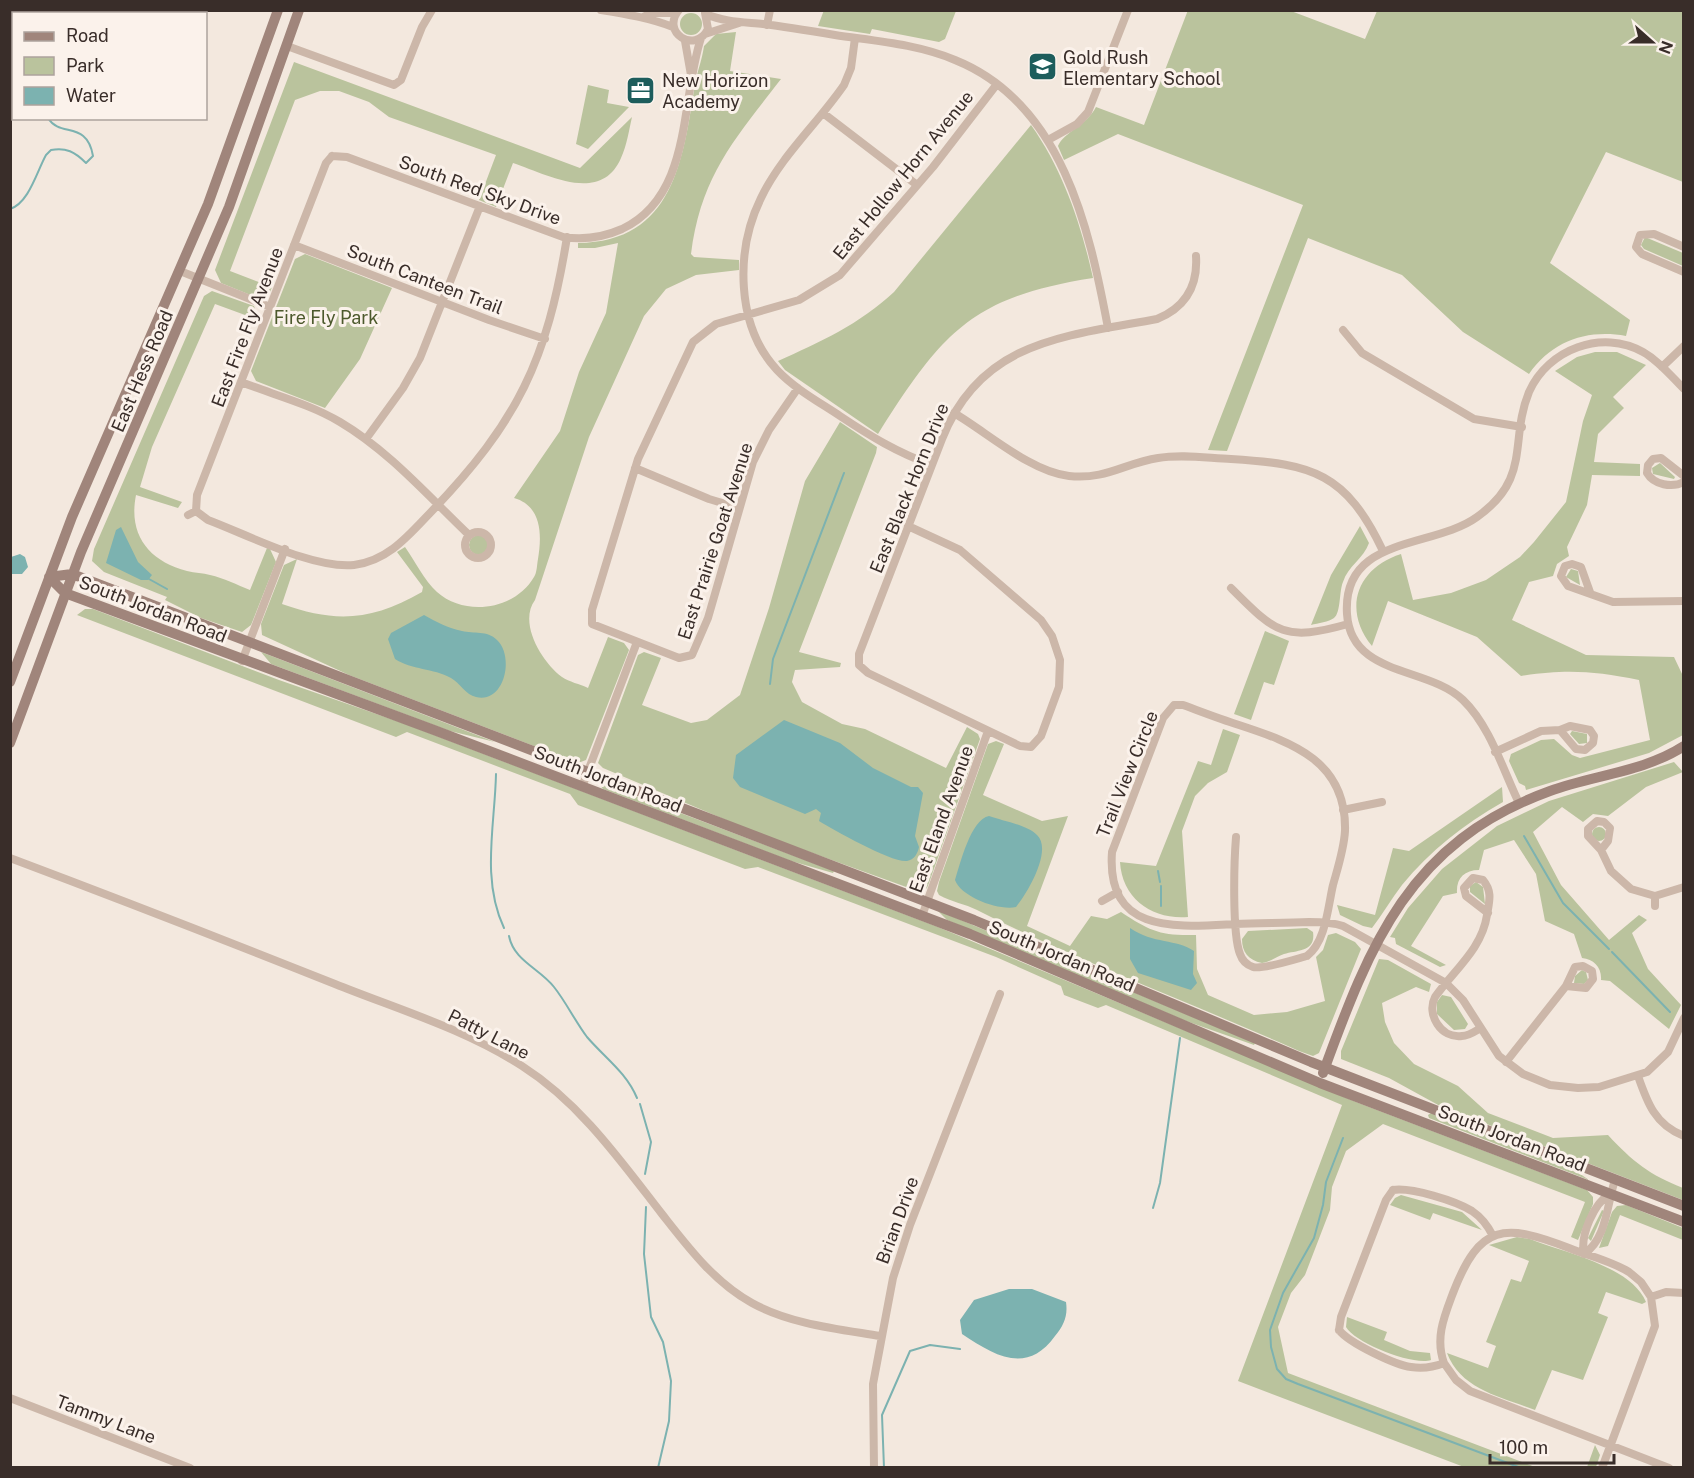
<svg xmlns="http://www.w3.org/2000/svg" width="1694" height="1478" font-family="'Public Sans',sans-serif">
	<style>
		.green { fill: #bac39d }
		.water { fill: #7cb2b0 }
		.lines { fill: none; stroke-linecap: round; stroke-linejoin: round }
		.stream { stroke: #7cb2b0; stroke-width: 2 }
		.street { stroke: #ccb7a9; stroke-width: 8 }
		.secondary { stroke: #a0857b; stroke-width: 10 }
		.labels { text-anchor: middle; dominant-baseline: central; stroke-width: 6; stroke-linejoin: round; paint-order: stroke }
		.poi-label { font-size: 18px; fill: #392d29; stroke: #fbf2eb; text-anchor: start }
		.street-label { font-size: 18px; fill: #392d29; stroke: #fbf2eb }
		.park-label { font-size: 18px; fill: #4c592c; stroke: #fbf2eb }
	</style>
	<rect width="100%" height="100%" fill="#f3e8de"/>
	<path class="green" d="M824,10H956V11L945,39L939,42L872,29L870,34L818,26Z
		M1188,10L1291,11L1365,39L1377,11H1683V182L1606,152L1550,263L1630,320L1626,336C1587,329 1552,341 1529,374L1463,332L1402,275L1308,238L1227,451L1208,450L1303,205L1118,134L1064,160L1058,146C1064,132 1087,125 1096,107L1144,125Z
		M680 24a11 11 0 1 1 22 0a11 11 0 1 1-22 0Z
		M736,32L730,71L781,79C735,139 701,175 691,254L694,257L739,260V270L696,275L666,289L644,316L589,437L535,600C518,623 542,662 562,677C569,682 580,684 588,688L608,637L624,643L629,650L586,760L578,763L349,675L262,635L261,624L284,565L297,559L282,604C335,623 372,621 422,592L423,587L397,552L405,547C415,561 424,580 437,592C465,617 515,610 534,577C537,573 537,564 538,559C542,535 542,506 514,498L560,431L579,372L606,313L618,243L595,248H578V243C674,242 683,159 695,84C698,69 702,60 704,46L716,34Z
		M294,62L580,168L632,117C629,130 627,145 621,158C601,205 546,174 513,163L496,207L479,200L496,155L389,117L369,102L339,91H320L295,100L230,271L272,287L270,292L258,298L221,283L215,270Z
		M588,85L609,90L607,103L629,107L588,149L576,144Z
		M1031,125C1063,170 1081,224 1093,278C971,297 942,333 878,434L785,370L778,361C820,342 860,324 894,292Z
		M1645,237L1683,253V266L1644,249L1641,245Z
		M305,254L392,288L360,359L325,408L256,381L251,371L295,259Z
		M212,291L254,306L259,320L215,304L152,447L140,487L182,502L178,508L136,495C128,535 149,561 187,571C195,573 203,573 210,575C224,578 237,585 250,590L267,548L270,549L276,562L251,625L242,632L201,618L165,600L167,597L104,572L92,561L94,549L204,296Z
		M1595,352H1617L1646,365L1613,397L1624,408L1598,434L1594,462L1640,464V476L1592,475L1587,505L1567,547L1569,556L1557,564L1553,576L1529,582L1512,620L1586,655L1674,657L1683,676V735L1649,753L1526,790L1525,786L1519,783L1509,761L1511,754L1541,740L1554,739L1572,755L1580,758L1650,740L1639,680C1594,671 1566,669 1521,676L1477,637L1388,601L1372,646C1342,609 1357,568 1401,554L1413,600L1451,593L1486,580L1520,557L1534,542L1566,502L1583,421L1592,395L1555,371L1577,357Z
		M840,422L877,447L876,453L799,652L841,663L840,667L795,670L792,682L802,702L842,724L865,729L946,768L967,727L978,734L980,739L929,883L927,888L920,892L752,831L603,768L598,763L638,655L644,652L661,658L642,705L691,723L707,720L740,695L769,608L805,481Z
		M1660,463L1675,477L1674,479L1653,474L1652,468Z
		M1360,526L1369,543C1364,558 1348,566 1343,582C1339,591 1341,613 1334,618C1329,622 1318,623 1311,625L1331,575Z
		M469 545a10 10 0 1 1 20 0a10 10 0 1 1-20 0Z
		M1571,569L1578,571L1580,585L1566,577Z
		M85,609H93L279,680L408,725L938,927L1356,1102L1587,1190L1593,1197V1204L1578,1240L1571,1237L1585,1202L1383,1124L1346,1151L1332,1187L1330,1210L1305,1275L1291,1293L1278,1327L1288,1373L1535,1467H1464L1238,1381L1342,1105L1106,1005L1098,1008L1064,995L1061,986L996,957L758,867L745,869L578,805L570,794L407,732L396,737L77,615Z
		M1265,631L1289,641L1274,685L1264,682L1251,720L1234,714Z
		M261,652L495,742L450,731L271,664Z
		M1223,729L1240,735L1227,772L1208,783L1195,796L1182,831L1188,917C1153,920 1122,899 1120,862L1156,866L1198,761L1211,765Z
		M1572,731L1587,734V743L1579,744L1570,734Z
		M996,741L1004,744L983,795L1042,821L1068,816L1027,926L1070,946L1091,916L1107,919L1121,912C1150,931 1160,936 1196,935L1197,969L1208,995L1254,1015L1287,1012L1325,1001L1316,957L1323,950L1328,935L1336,933L1355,942L1361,949L1319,1053L1313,1056L1299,1051C1192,1003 1082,963 977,910C965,904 952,902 939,895L937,891L939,882L988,744Z
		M1674,762L1683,772L1646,787L1608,816L1593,814L1583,822L1562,807L1533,832L1561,885L1609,940L1639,915L1647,920L1632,933L1648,969L1681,1005L1669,1029L1610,981L1601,980C1602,968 1594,959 1582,958L1574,934L1545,921L1536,874L1514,840L1484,850L1479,870C1464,870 1456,879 1457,893L1443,896L1411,946L1446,965L1440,967L1396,944L1395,938L1390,937L1408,908L1442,869L1497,826L1549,801Z
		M598,782L834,871L833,873L791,861L603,789Z
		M1502,787L1503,802C1464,824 1430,851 1402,885C1391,899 1383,914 1372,928L1363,926L1340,915L1337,905L1375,915L1393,848L1409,851Z
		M1592 834a7 7 0 1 1 14 0a7 7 0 1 1-14 0Z
		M1476,882L1483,887L1485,904L1470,892V886Z
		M937,910L1255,1043L1254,1045L1186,1021L947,920Z
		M1307,928L1313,932C1316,952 1297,950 1284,954C1276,957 1270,962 1262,963C1248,960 1242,952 1242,939L1248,931Z
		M1379,959L1388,960L1431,984L1429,992L1416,987L1382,1003L1385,1022L1394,1043L1414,1064L1458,1086L1488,1113L1553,1138L1608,1135C1633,1162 1650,1175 1683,1188V1200L1440,1106L1389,1078L1341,1059V1051Z
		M1582,970L1586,972L1588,980L1584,984L1574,983L1575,976Z
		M1442,995L1451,997L1468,1024L1465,1029L1454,1030L1437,1014V1002Z
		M1431,1113L1573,1169L1589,1180L1429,1118L1428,1115Z
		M1401,1195L1462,1212L1482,1230L1433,1213L1430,1220L1390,1205L1395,1198Z
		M1626,1205L1683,1228V1240L1620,1215L1608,1246L1599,1248L1612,1212L1617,1206Z
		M1602,1210L1604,1211L1591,1241L1588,1238Z
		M1517,1237L1530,1239C1565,1253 1631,1266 1646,1302L1642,1304L1606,1292L1598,1313L1608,1317L1583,1380L1552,1370L1535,1410C1502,1397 1461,1390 1447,1353L1488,1368L1496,1346L1486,1342L1511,1279L1521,1282L1529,1261L1489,1245Z
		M1347,1317L1387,1332L1384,1340L1410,1351L1430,1353L1431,1360C1413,1366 1355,1343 1346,1327Z
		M1595,1445L1600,1455L1596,1467H1587Z"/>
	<path class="water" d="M121,527L138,562L152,575L148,580H141L106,563L116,530Z
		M20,554L25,557L28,567L22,574H11V557Z
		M424,615C436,622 448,628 462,631C474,634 487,630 497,640C515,657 504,704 476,697C466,695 460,683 451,678C433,668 412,670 395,659L388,639L391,633Z
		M784,720L840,743L873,768L911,787H918L923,793L915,836L919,847C918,853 914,860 907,861C892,863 834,830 819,821L821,813L816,809L805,814L740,787L733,778L736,755Z
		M989,816C1003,821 1027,825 1037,835C1053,850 1027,894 1016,907C999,911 961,897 955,880C960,864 971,819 989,816Z
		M1130,928C1153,944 1177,939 1194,951L1193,974L1197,983L1191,990L1138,973L1130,959Z
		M1009,1289H1032L1066,1302C1068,1316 1064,1325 1055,1336C1027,1375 995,1356 962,1334L960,1320L974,1300Z"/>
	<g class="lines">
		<path class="stream" d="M38,14L40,10
			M10,209C29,203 37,171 46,155L51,150C66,147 75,152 86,163L93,156C87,120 60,138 48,118
			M149,579L167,589
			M770,684L773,659L844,473
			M496,774C495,825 481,879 504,928
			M1524,836L1563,903L1609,949
			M1158,871L1160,882
			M1161,906V886
			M509,936C514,961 539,968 554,987C566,1002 575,1021 587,1037C605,1058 626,1072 637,1098
			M1612,952L1670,1012
			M640,1104L651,1142L645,1174
			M1343,1138L1326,1182L1323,1205L1314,1238L1283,1293L1270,1330L1271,1347L1277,1369L1286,1379L1298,1384L1521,1468
			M646,1207L644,1254L651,1317L663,1342L671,1381L669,1421L658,1468
			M1153,1208L1160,1183L1180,1038
			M884,1468L882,1415L910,1351L930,1345L960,1349"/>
		<path class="street" d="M601,10C626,14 650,18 673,27
			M679,10C660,32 695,55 708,29L705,13
			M706,14C724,22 744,22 763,24C787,27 811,31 835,35C875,41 917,44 955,60C1062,103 1089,227 1108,328
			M643,17L651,13H676
			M767,25L770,10
			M705,34L739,23
			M855,38L851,68L844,85C818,123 781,156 761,198C735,251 736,326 777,370C795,389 819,402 840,416C870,436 898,453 932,465
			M685,41L691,75
			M287,46L394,85L401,80L422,27L432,10
			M823,113L917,185
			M1048,140L1077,124L1088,112L1128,10
			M332,156L347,157L563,237C583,240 604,237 622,229C693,195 680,102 701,38
			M294,245L489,320L545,339
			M1684,247L1654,234L1640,235L1636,247L1642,254L1684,272
			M180,271L270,307
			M1343,330L1362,353L1474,419L1522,427
			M1662,367L1684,346
			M241,382C274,395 310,404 340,422C389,451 428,496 469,535
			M798,388L769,430L753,462L708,618L692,655L679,658L592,624V610L638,459L693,342L716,324L799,300L840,275L933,167L997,84
			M954,413C988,433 1031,472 1069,476C1106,480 1125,463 1158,458C1182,454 1207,458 1231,459C1313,464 1346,473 1383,551
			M366,439L403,388L420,358L480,206
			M635,468L709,499L739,508
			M1684,476L1661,458L1653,459L1648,465L1647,473C1654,485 1672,488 1684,482
			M196,511L208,520C248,535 313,569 354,565C388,561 409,535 431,512C518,421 547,361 567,237
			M196,511L197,495L326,163L332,156
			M188,515L196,511
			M908,526L960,550L1041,620L1052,636L1060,660L1059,687L1041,736L1031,747L1020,746L868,673L859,665V654L942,439C981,340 1066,336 1157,319C1186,307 1198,286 1196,256
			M465 545a13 13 0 1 1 26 0a13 13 0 1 1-26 0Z
			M1231,588C1276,633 1284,642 1348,624
			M1590,592L1581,567L1572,564L1565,566L1561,576L1568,586L1613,602L1684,601
			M242,661L285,549
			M1495,752L1541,731L1560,730L1570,726L1590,730L1594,736L1593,743L1585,750L1576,749L1560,730
			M582,787L637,642
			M1519,803C1503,770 1490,726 1463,700C1428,666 1351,677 1347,614C1342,535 1433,549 1477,517C1532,478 1509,441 1529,392C1548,349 1602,329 1643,352C1659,361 1671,376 1684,389
			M1343,810L1382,802
			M1236,837C1234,862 1232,934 1240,954C1242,960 1247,965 1253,967C1262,970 1296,959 1307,956C1326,942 1328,906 1333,885C1338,867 1344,849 1345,831C1347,762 1294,743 1239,725C1220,719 1202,712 1183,705H1174L1163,718L1112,852C1106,935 1177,927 1235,924C1259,923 1284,923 1309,922C1320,922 1332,922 1343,926L1446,983L1463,1000L1499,1056L1523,1074L1550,1085L1578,1088L1599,1087L1647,1072L1668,1052L1684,1018
			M1601,850L1608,841L1610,828L1604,822L1597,821L1588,829V836L1601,850L1611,871L1631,889L1655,896L1684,887
			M10,858C119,899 227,941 335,984C397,1009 465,1029 522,1066C580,1103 620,1160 662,1214C688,1247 714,1282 752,1303C790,1324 838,1329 880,1336
			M1102,901L1118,892
			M1655,906V896
			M922,916L988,731
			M1479,1029C1474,1032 1468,1036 1462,1036C1441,1039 1426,1014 1435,997C1454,970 1482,949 1487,915C1489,902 1493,892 1483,880L1473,878L1464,888L1466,896L1488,913
			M1506,1062L1566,986L1575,967L1583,966L1592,971L1593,979L1586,988L1566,986
			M1638,1076C1647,1102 1655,1125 1684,1136
			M1393,1190C1411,1187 1456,1201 1472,1211C1481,1217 1488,1226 1493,1236
			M1610,1194C1594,1203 1580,1235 1584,1254C1607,1239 1607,1203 1615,1180
			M1651,1297L1666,1292L1684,1293
			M1339,1330C1349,1343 1395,1365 1411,1367C1423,1369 1434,1367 1444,1363L1456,1380L1470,1391L1669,1468
			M1339,1330L1341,1317L1386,1200L1393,1190
			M1444,1363C1435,1338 1444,1317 1453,1293C1480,1223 1504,1223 1569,1248C1589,1256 1611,1261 1629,1272L1641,1282L1651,1297L1655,1326L1602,1468
			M10,1398L190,1468
			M874,1468L873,1384L893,1278L910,1225L1000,994"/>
		<path class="secondary" d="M49,577L65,593L434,730L970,934L1320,1083L1684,1222
			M49,577L72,574L974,920L1311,1062L1684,1206
			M10,682L72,517L208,204L278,10
			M10,743L81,552L229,207L299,10
			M1323,1073C1370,944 1409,842 1550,791C1593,775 1644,772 1684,746"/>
	</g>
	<defs>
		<symbol id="school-square" viewBox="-11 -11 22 22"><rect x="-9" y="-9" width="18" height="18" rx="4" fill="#1d5d5c" stroke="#fbf2eb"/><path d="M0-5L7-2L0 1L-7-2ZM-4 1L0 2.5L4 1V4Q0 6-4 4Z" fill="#fff"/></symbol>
		<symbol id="office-square" viewBox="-11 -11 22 22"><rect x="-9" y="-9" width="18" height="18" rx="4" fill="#1d5d5c" stroke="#fbf2eb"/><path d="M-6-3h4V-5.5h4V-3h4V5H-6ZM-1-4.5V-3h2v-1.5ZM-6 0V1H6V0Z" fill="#fff"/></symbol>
	</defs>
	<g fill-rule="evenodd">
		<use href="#school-square" x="1026" y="50" width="33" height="33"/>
		<use href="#office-square" x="624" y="74" width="33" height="33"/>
	</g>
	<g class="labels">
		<g class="poi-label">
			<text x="1063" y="57">Gold Rush<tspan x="1063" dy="21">Elementary School</tspan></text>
			<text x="662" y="80">New Horizon<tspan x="662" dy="21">Academy</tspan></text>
		</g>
		<g class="street-label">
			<text transform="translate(903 175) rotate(-51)">East Hollow Horn Avenue</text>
			<text transform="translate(480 190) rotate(20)">South Red Sky Drive</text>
			<text transform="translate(425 279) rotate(21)">South Canteen Trail</text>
			<text transform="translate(247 327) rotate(-69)">East Fire Fly Avenue</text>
			<text transform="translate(142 371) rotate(-67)">East Hess Road</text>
			<text transform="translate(909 488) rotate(-68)">East Black Horn Drive</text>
			<text transform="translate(715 541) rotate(-72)">East Prairie Goat Avenue</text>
			<text transform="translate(153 609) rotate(21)">South Jordan Road</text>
			<text transform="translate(1127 774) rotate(-68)">Trail View Circle</text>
			<text transform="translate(608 779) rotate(21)">South Jordan Road</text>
			<text transform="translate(941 819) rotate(-70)">East Eland Avenue</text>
			<text transform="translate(1062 956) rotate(23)">South Jordan Road</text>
			<text transform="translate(489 1034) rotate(27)">Patty Lane</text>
			<text transform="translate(1512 1138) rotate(21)">South Jordan Road</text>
			<text transform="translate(897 1220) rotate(-70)">Brian Drive</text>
			<text transform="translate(106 1419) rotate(21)">Tammy Lane</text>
		</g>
		<g class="park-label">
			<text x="326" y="317">Fire Fly Park</text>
		</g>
	</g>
	<rect width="1694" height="1478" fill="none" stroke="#392d29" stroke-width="24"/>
	<rect x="12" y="12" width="195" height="108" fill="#fbf2eb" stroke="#ada39d" stroke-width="1.5"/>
	<rect x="24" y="32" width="30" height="9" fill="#a0857b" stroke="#ada39d" stroke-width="1.5"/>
	<text x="66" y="42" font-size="18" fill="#392d29">Road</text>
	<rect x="24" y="57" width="30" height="18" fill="#bac39d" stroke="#ada39d" stroke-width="1.5"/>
	<text x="66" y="72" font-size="18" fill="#392d29">Park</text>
	<rect x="24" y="87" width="30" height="18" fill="#7cb2b0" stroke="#ada39d" stroke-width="1.5"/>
	<text x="66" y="102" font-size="18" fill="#392d29">Water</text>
	<g transform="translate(1652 42) rotate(111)" stroke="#fbf2eb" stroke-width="4.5" paint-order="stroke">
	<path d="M0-4.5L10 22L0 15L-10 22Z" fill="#392d29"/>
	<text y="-9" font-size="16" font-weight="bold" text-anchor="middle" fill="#392d29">N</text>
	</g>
	<path d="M1490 1454v9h124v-9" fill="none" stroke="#392d29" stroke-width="3"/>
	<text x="1499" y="1454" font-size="18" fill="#392d29" stroke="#fbf2eb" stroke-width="4.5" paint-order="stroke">100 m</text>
</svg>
